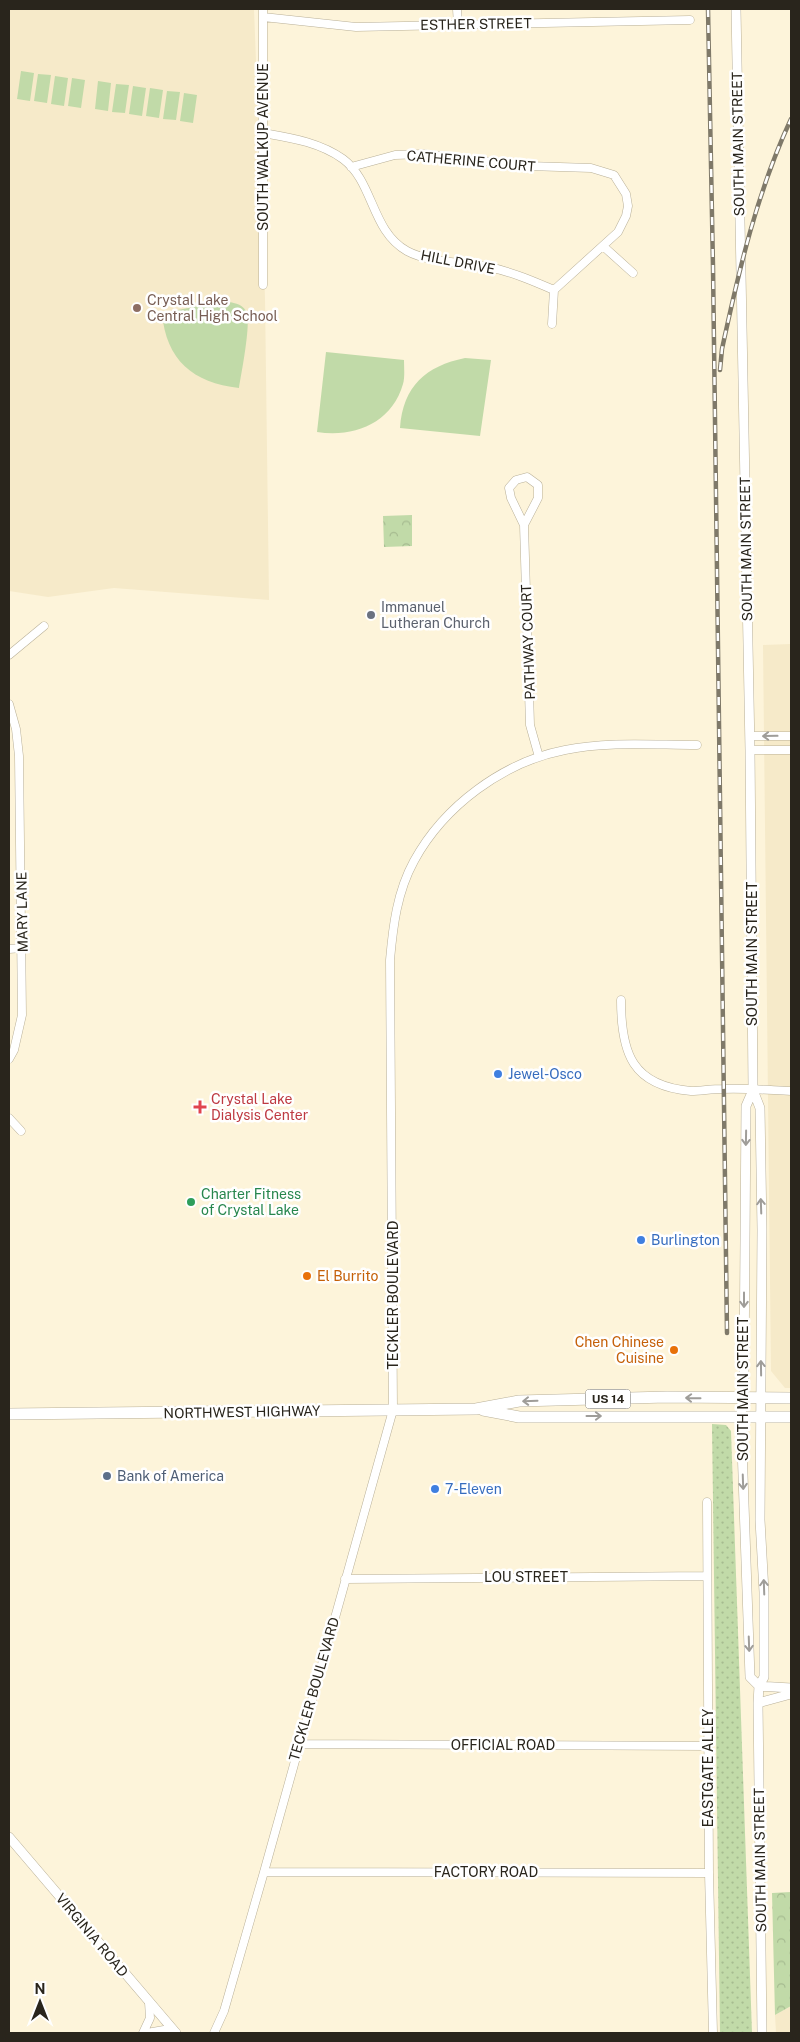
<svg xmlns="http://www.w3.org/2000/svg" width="800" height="2042" font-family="'Public Sans',sans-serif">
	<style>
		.built { fill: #f6eac9 }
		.grass { fill: url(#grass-dots) }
		.park { fill: url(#park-crowns) }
		.pitch { fill: #c1daa8 }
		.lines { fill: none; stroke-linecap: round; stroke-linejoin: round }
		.minor-casing { stroke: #b9b098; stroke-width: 9 }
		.tertiary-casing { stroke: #b9b098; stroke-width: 10 }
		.primary-casing { stroke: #b9b098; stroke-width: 12 }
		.minor { stroke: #fff; stroke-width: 8 }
		.tertiary { stroke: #fff; stroke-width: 9 }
		.primary { stroke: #fff; stroke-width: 11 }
		.rail-casing { stroke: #7f7969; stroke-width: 4.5 }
		.rail { stroke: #fff; stroke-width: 2.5; stroke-dasharray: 8; stroke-linecap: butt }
		.oneway { stroke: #9f9d99 }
		.education-dot { fill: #8d6e63; stroke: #fff; stroke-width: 2 }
		.worship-dot { fill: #6b7280; stroke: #fff; stroke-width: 2 }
		.shop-dot { fill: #3f7fe0; stroke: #fff; stroke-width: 2 }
		.health-dot { fill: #e0444e; stroke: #fff; stroke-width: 2 }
		.leisure-dot { fill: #2e9e5b; stroke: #fff; stroke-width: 2 }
		.food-dot { fill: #e8710a; stroke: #fff; stroke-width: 2 }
		.service-dot { fill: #5c6f8a; stroke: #fff; stroke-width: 2 }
		.labels { text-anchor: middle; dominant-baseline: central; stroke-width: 5; stroke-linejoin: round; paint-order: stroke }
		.shield { fill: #fff; stroke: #696660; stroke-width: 1 }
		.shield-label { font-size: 12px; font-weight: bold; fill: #29251c }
		.street-label { font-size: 14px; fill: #29251c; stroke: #fff }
		.education-label { font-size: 14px; fill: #785e54; stroke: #fff; text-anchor: start }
		.worship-label { font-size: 14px; fill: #5b616d; stroke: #fff; text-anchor: start }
		.shop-label { font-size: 14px; fill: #366cbe; stroke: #fff; text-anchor: start }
		.health-label { font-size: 14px; fill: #be3a42; stroke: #fff; text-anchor: start }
		.leisure-label { font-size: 14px; fill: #27864d; stroke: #fff; text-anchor: start }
		.food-label { font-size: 14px; fill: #c56008; stroke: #fff; text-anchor: start }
		.service-label { font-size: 14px; fill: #4e5e75; stroke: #fff; text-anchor: start }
	</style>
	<defs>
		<pattern id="grass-dots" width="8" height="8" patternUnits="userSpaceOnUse" patternTransform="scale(1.25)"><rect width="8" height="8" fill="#c1daa8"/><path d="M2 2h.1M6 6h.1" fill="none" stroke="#a6bb90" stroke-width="1.8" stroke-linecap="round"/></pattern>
		<pattern id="park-crowns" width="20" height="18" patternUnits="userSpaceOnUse" patternTransform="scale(1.25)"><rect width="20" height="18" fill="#c1daa8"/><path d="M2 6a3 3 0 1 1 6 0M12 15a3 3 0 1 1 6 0" fill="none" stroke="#a6bb90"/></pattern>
	</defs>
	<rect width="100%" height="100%" fill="#fdf4da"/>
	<path class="built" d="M9,9H254L265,298L269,600L114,588L48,597L9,591Z
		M791,644V1388H785L771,1371L763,645Z
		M791,2006V2033H776L775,2015Z"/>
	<path class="grass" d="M712,1424L726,1425L731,1431L752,2033H720Z"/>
	<path class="park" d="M412,515V546L384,547L383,516Z
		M791,1892V2006L775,2015L772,1893Z"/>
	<path class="pitch" d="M21,71L34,73L30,101L17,99Z
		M38,74L51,75L47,103L34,101Z
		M55,76L68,78L64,106L51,104Z
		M72,78L85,80L81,108L68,106Z
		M98,81L111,83L108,111L95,109Z
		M116,84L129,85L125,113L112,112Z
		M133,86L146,88L142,116L129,114Z
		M150,88L163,90L159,118L146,116Z
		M167,91L180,92L176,120L163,119Z
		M184,93L197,95L193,123L180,121Z
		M225,301C233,303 241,303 246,311C252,320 241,375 239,388C193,383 166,360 162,313Z
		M326,352L404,360C404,368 405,377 403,384C392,423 354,438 317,432Z
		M465,358L491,360L480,436L400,428C403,386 426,366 465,358Z"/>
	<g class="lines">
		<defs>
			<path id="minor" d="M263,9V285
				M457,9L458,25
				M263,17L356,27L690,20
				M263,133C291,138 319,142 343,159C374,182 371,231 407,251C429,263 465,262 489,267C512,272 533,281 554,290
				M351,167L395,155L423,154L528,166L591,168L614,175L626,194L628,206L626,216L618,232L554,290L552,324
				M603,246L633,273
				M524,525L511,498L509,488L516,480L527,477L538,485V498L524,525L530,725L539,757
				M9,655L44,626
				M9,704L16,729L19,756L22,1015L14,1050L9,1059
				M750,736H791
				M750,750H791
				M9,949L22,948
				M621,1000C621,1053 632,1086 691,1091C701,1091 711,1089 722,1089C745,1088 768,1090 791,1091
				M9,1118L21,1131
				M707,1502L709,1873L713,2033
				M345,1579L707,1576
				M299,1744L707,1746
				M264,1872L709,1873
				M143,2033L150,2018L149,2002
				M147,2033L164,2030L176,2033
				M214,2033L224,2011L264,1872L393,1410L390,960C393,926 397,892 414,861C444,806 503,762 565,750C608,741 654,745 697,745"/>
			<path id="tertiary" d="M736,9L750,750L753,1090L760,1108L762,1230L760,1520L764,1592V1677L759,1686L758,1703L762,2033
				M753,1090L746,1106L744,1376L741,1417L750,1677L759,1686
				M759,1686L791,1688
				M758,1703L791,1694
				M9,1837L176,2033"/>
			<path id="primary" d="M483,1410L519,1417H791
				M9,1414L476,1409L519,1401L667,1397L791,1398"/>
		</defs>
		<use href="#minor" class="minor-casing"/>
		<use href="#tertiary" class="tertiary-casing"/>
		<use href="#primary" class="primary-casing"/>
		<use href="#minor" class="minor"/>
		<use href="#tertiary" class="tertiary"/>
		<use href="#primary" class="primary"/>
		<defs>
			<path id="rail" d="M708,9L713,267L727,1333
				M720,370L722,349C739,270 757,192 791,119"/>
		</defs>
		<use href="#rail" class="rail-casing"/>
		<use href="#rail" class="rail"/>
	</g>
	<defs><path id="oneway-shaft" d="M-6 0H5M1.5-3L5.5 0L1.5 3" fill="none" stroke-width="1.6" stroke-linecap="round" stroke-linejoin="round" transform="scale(1.25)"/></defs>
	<g class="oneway">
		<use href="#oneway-shaft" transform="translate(770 736) rotate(179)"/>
		<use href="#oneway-shaft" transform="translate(746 1138) rotate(91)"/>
		<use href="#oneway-shaft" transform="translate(761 1206) rotate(-92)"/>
		<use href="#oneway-shaft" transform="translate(744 1300) rotate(90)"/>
		<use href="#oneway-shaft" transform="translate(761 1368) rotate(-91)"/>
		<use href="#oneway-shaft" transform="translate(693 1398) rotate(-179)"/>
		<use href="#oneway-shaft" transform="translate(530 1401) rotate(178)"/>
		<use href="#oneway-shaft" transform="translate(594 1416)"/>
		<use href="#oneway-shaft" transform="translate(743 1482) rotate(88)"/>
		<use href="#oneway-shaft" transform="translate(764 1587) rotate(-92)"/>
		<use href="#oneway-shaft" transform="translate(749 1644) rotate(88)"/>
	</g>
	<circle class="education-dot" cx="137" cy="308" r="5"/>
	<circle class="worship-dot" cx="371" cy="615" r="5"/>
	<g class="shop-dot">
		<circle cx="498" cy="1074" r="5"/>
		<circle cx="641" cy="1240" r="5"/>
		<circle cx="435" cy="1489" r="5"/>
	</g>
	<path class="health-dot" d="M197.5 1099.5h5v5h5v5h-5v5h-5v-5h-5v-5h5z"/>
	<circle class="leisure-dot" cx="191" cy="1202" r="5"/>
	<g class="food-dot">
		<circle cx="307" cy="1276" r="5"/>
		<circle cx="674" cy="1350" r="5"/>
	</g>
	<circle class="service-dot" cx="107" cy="1476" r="5"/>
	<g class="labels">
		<rect class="shield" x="585.5" y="1389.5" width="45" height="19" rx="4"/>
		<g class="shield-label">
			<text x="608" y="1399">US 14</text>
		</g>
		<g class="street-label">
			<text transform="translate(476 24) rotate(-1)">ESTHER STREET</text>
			<text transform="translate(738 144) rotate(-91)">SOUTH MAIN STREET</text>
			<text transform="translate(263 147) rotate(-90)">SOUTH WALKUP AVENUE</text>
			<text transform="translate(471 161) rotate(5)">CATHERINE COURT</text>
			<text transform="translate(458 262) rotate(11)">HILL DRIVE</text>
			<text transform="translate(746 549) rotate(-91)">SOUTH MAIN STREET</text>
			<text transform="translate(528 642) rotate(-92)">PATHWAY COURT</text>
			<text transform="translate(22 912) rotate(-91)">MARY LANE</text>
			<text transform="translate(752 954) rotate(-90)">SOUTH MAIN STREET</text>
			<text transform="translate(393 1295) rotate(-90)">TECKLER BOULEVARD</text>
			<text transform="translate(743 1389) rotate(-90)">SOUTH MAIN STREET</text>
			<text transform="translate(242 1412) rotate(-1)">NORTHWEST HIGHWAY</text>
			<text x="526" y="1577">LOU STREET</text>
			<text transform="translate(314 1689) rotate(-74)">TECKLER BOULEVARD</text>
			<text x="503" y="1745">OFFICIAL ROAD</text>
			<text transform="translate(708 1768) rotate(-90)">EASTGATE ALLEY</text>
			<text transform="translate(760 1860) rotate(-91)">SOUTH MAIN STREET</text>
			<text x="486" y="1872">FACTORY ROAD</text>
			<text transform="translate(92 1935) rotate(50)">VIRGINIA ROAD</text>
		</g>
		<g class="education-label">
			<text x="147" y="300">Crystal Lake<tspan x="147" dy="16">Central High School</tspan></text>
		</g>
		<g class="worship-label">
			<text x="381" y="607">Immanuel<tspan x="381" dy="16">Lutheran Church</tspan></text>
		</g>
		<g class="shop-label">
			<text x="508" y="1074">Jewel-Osco</text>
			<text x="651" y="1240">Burlington</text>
			<text x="445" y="1489">7-Eleven</text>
		</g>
		<g class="health-label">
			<text x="211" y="1099">Crystal Lake<tspan x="211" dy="16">Dialysis Center</tspan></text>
		</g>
		<g class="leisure-label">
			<text x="201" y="1194">Charter Fitness<tspan x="201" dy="16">of Crystal Lake</tspan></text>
		</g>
		<g class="food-label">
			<text x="317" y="1276">El Burrito</text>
			<text x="664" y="1342" text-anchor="end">Chen Chinese<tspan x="664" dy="16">Cuisine</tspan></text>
		</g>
		<g class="service-label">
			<text x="117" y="1476">Bank of America</text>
		</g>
	</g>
	<rect width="800" height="2042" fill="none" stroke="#29251c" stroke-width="20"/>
	<g transform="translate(40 2002)" stroke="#ffffff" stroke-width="4" paint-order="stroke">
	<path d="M0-4L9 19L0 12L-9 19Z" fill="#29251c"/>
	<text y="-8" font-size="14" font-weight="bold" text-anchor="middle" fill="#29251c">N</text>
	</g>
</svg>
